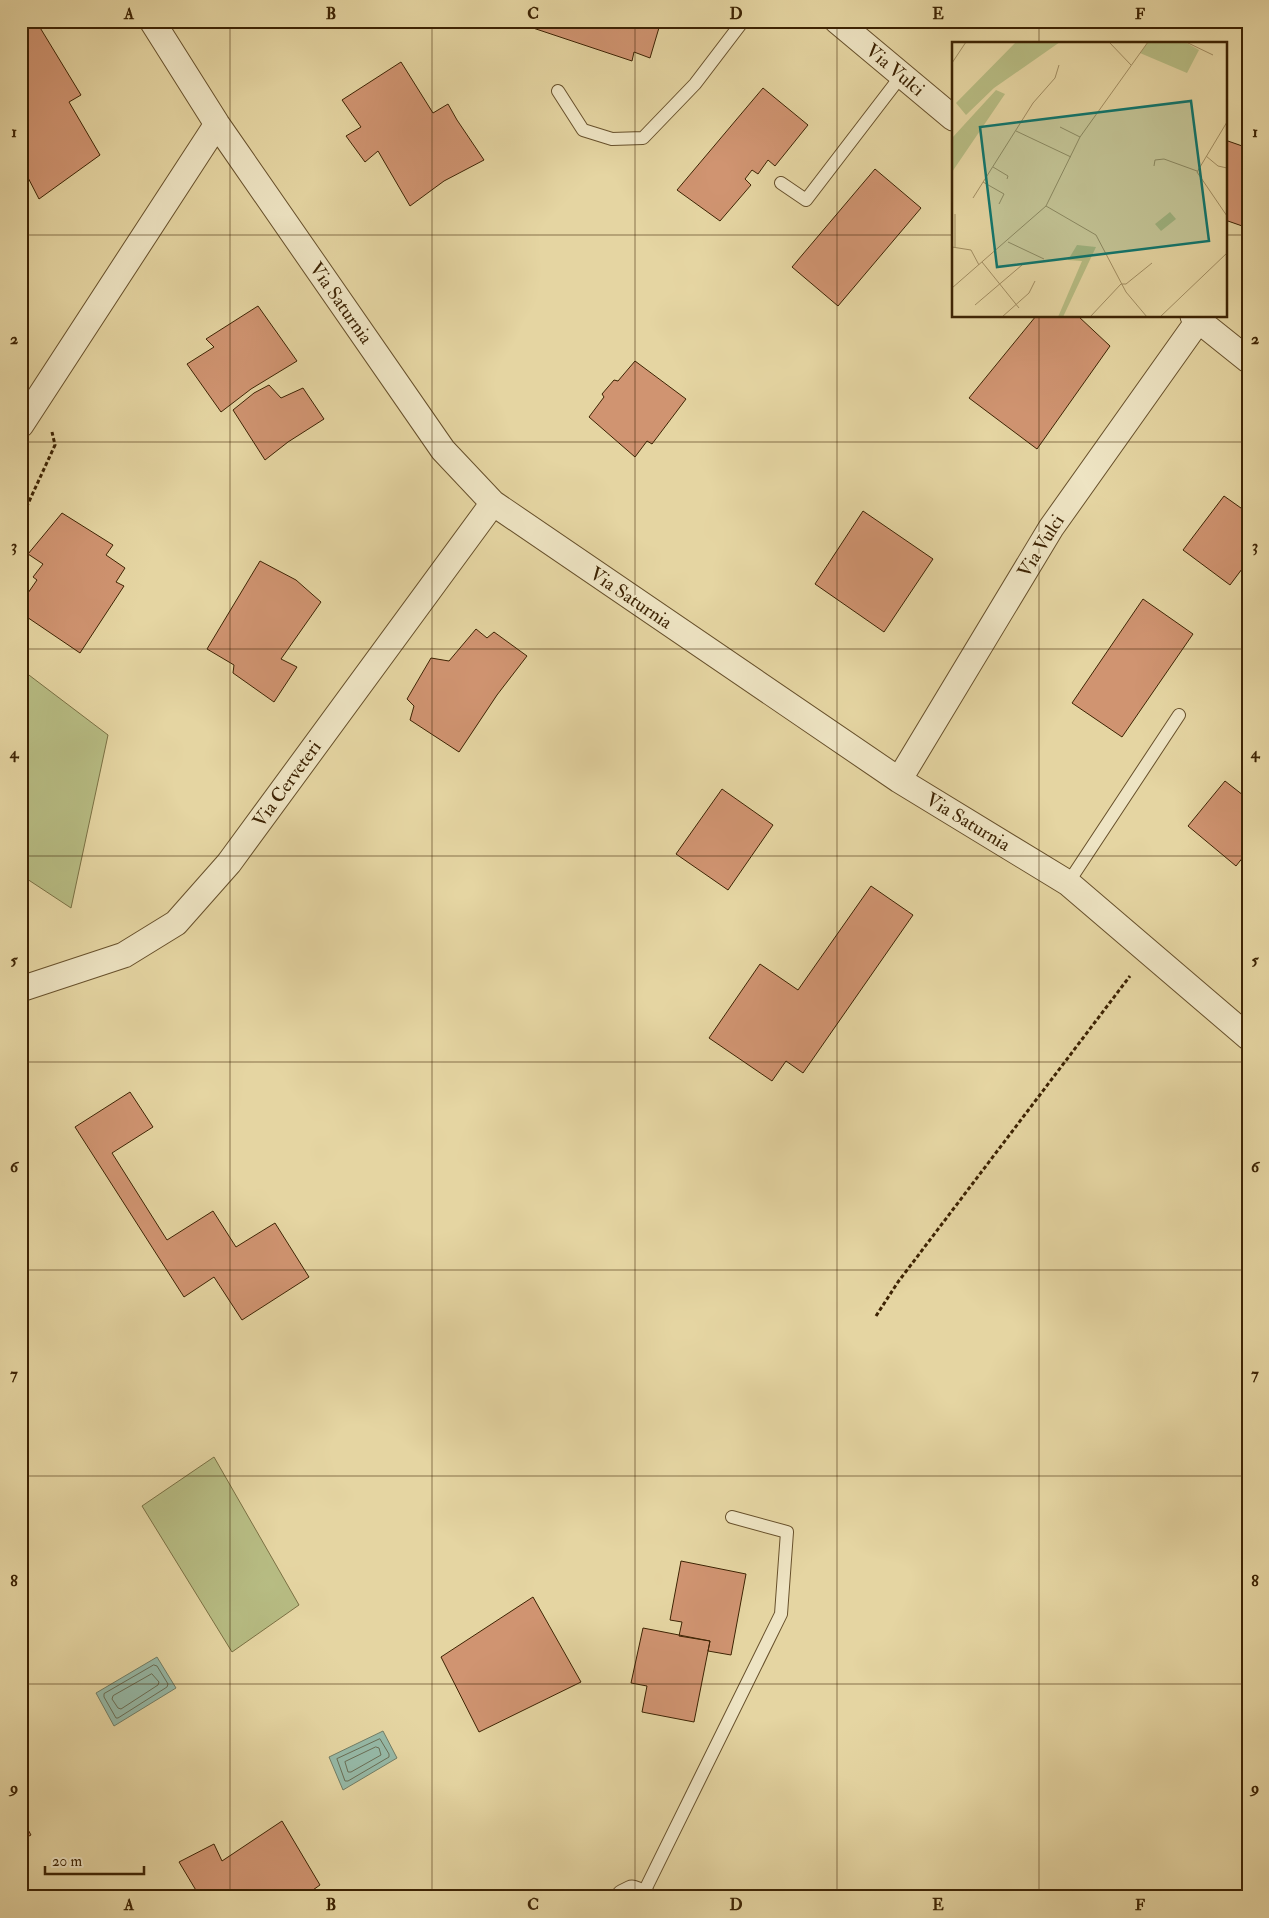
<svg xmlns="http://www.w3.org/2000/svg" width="1269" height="1918" font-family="'IM FELL Double Pica',serif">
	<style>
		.green { fill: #b7bc83; stroke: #7a7043 }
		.water { fill: #96b9a7; stroke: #727d65 }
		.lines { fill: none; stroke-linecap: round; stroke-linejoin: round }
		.shore { stroke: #6a6e55; stroke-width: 1 }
		.building { fill: #d09471; stroke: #3d2303 }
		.lane-casing { stroke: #67502b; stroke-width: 14 }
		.street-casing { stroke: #67502b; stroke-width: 27 }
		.path { stroke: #3d2303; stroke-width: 3; stroke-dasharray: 4 2.5; stroke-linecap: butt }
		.lane { stroke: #eee4c3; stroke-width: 12 }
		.street { stroke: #eee4c3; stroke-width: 25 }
		.grid { fill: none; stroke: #3d2303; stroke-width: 1; stroke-opacity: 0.55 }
		.labels { text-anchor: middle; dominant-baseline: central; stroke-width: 4.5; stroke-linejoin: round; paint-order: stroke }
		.street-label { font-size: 19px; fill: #3d2303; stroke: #eee4c3 }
		.inset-road { fill: none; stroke: #a28e62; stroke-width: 1 }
		.view { fill: #0f766e; fill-opacity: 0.15; stroke: #0f766e; stroke-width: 2.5 }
		.inset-edge { fill: none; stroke: #3d2303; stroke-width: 2.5 }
		.neatline { fill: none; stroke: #3d2303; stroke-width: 2 }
		.grid-label { font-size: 16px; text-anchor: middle; font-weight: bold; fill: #3d2303 }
	</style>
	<rect width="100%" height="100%" fill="#e5d5a2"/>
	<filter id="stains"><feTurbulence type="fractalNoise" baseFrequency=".004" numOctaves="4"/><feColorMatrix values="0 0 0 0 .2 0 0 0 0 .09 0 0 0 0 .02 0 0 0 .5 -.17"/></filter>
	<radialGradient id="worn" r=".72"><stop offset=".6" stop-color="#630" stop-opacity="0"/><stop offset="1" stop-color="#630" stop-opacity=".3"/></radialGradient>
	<path class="green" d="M21,669L108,735L71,908L21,875Z
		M214,1457L299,1605L232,1652L142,1506Z"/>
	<path class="water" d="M157,1657L176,1688L114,1726L96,1693Z
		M383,1731L397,1758L343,1790L329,1757Z"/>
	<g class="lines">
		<path class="shore" d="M154,1665L157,1666L168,1684L167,1687L118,1718H116L104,1697V1694Z
			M152,1674L159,1682L158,1685L121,1709L118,1708L112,1699L113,1696Z
			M380,1739L389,1754V1757L348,1781H345L337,1759Z
			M376,1747L379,1748L381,1755L351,1772H348L345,1762Z"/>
	</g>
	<path class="building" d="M21,21H36L81,95L69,102L100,155L39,199L21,164Z
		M525,21H661L650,58L634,52L632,61L524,25Z
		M401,62L433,113L448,104L457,120L484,160L444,181L410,206L378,151L365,162L346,136L361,127L342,100Z
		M763,88L808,125L775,166L768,160L758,174L752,170L745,179L751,185L720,221L677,190Z
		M1225,140L1248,148V228L1225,220Z
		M875,169L921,208L838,306L792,267Z
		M258,306L297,361L251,389L221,412L187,364L214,347L206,339Z
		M1036,316H1078L1110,346L1037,449L969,398Z
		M635,361L686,399L652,444L647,441L635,457L589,417L604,397L602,394L614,380L618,381Z
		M269,385L281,398L303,388L324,419L288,442L265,460L233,410L254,393Z
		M1224,496L1248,513V561L1230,585L1183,550Z
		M863,511L933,559L884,632L815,584Z
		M62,513L113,545L106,555L125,568L116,582L124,586L80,653L21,613V603L37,580L33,577L43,564L28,554Z
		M260,561L296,580L321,602L281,659L297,667L274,702L233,673L234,665L207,649Z
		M1143,599L1193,634L1122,737L1072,703Z
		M476,629L487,638L494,632L527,656L497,695L459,752L410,720L414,706L407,699L431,658L449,661Z
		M1225,781L1248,799V851L1236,866L1188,826Z
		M722,789L773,825L728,890L676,854Z
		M871,886L913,915L803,1073L786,1061L772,1081L709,1038L760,964L798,990Z
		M130,1092L153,1127L112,1153L167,1240L213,1211L236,1247L275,1223L309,1277L242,1320L214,1277L184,1297L75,1127Z
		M681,1561L746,1574L731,1655L708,1651L710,1641L679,1636L682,1622L670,1620Z
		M533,1597L581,1682L479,1732L441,1657Z
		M643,1628L710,1641L694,1722L642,1712L647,1686L631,1683Z
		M21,1817L31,1835L21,1840Z
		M282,1821L320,1885L303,1897H200L179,1862L214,1844L222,1861Z"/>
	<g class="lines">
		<defs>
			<path id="lane" d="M558,91L583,130L612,139L643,138L695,84L743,21
				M781,183L806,200L901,76
				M1068,883L1179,715
				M642,1896L781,1614L787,1532L732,1517"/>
			<path id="street" d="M152,21L217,124L443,450L493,503L899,780L1068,883L1248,1037
				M837,21L953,118
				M1193,316L1248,360
				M21,425L217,124
				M899,780L1051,528L1198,321
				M21,989L124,955L176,923L229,863L493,503
				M624,1897L632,1893L643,1897"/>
		</defs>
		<use href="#lane" class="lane-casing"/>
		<use href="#street" class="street-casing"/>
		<path class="path" d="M21,519L55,445L52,432
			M876,1316L898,1282L1130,976"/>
		<use href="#lane" class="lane"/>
		<use href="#street" class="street"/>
	</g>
	<path class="grid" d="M230,21V1897M432,21V1897M635,21V1897M837,21V1897M1039,21V44M21,235H953M1225,235H1248M1039,316V1897M21,442H1248M21,649H1248M21,856H1248M21,1062H1248M21,1270H1248M21,1476H1248M21,1684H1248"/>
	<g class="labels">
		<g class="street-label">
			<text transform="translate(895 70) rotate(40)">Via Vulci</text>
			<text transform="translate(341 303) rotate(55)">Via Saturnia</text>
			<text transform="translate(1041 546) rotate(-58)">Via Vulci</text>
			<text transform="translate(631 598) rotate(34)">Via Saturnia</text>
			<text transform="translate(287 784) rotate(-54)">Via Cerveteri</text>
			<text transform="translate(968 822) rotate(31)">Via Saturnia</text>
		</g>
	</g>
	<g transform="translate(952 42)">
		<rect width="275" height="275" fill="#e5d5a2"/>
		<path d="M64,0H108L42,46L14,73L4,61ZM196,0H233L247,8L235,31L188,11ZM44,48L53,52L0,130V96ZM218,170L224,177L209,189L203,182ZM125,203L144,205L111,275H106L130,219L116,218Z" fill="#b7bc83"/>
		<path class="inset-road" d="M157,0L179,23M234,0L261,13M0,21L14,0M275,80L245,130L275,174M108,85L128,95M64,89L119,115M254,114L266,124L275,126M202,124L203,118L212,117L245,129M41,125L56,134L55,137M31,140L52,152L47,162M21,156L81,61L103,36L107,23M94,164L144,193L174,250L195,275M56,200L92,217M0,205L19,208L27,223M3,206V172M30,220L67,266M0,246L94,164L128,95L196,0M23,263L70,223M50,275L77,251L83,239M138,275L169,242H174L200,221M208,275L275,211"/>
		<path class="view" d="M239,59L257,199L45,225L28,85Z"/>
		<rect width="275" height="275" class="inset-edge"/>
	</g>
	<rect width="1269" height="1918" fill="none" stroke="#e5d5a2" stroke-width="55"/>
	<path d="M45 1866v8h99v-8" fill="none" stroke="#3d2303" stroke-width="2.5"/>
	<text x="52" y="1866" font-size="15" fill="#3d2303" stroke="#eee4c3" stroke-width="4" paint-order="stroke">20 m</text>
	<rect x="28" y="28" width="1214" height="1862" class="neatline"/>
	<g class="grid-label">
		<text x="129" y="19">A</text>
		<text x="331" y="19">B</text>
		<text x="533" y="19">C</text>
		<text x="736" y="19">D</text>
		<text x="938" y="19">E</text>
		<text x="1140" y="19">F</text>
		<text x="14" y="137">1</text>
		<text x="1255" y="137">1</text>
		<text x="14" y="344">2</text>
		<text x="1255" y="344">2</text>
		<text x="14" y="551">3</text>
		<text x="1255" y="551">3</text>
		<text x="14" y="758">4</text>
		<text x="1255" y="758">4</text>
		<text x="14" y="965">5</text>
		<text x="1255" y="965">5</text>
		<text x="14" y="1172">6</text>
		<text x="1255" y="1172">6</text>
		<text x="14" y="1379">7</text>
		<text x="1255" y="1379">7</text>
		<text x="14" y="1586">8</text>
		<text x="1255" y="1586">8</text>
		<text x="14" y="1793">9</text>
		<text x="1255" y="1793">9</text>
		<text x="129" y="1910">A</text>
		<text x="331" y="1910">B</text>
		<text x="533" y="1910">C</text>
		<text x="736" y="1910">D</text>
		<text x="938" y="1910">E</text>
		<text x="1140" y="1910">F</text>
	</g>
	<rect width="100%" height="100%" filter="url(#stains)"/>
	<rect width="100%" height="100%" fill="url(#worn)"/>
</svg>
